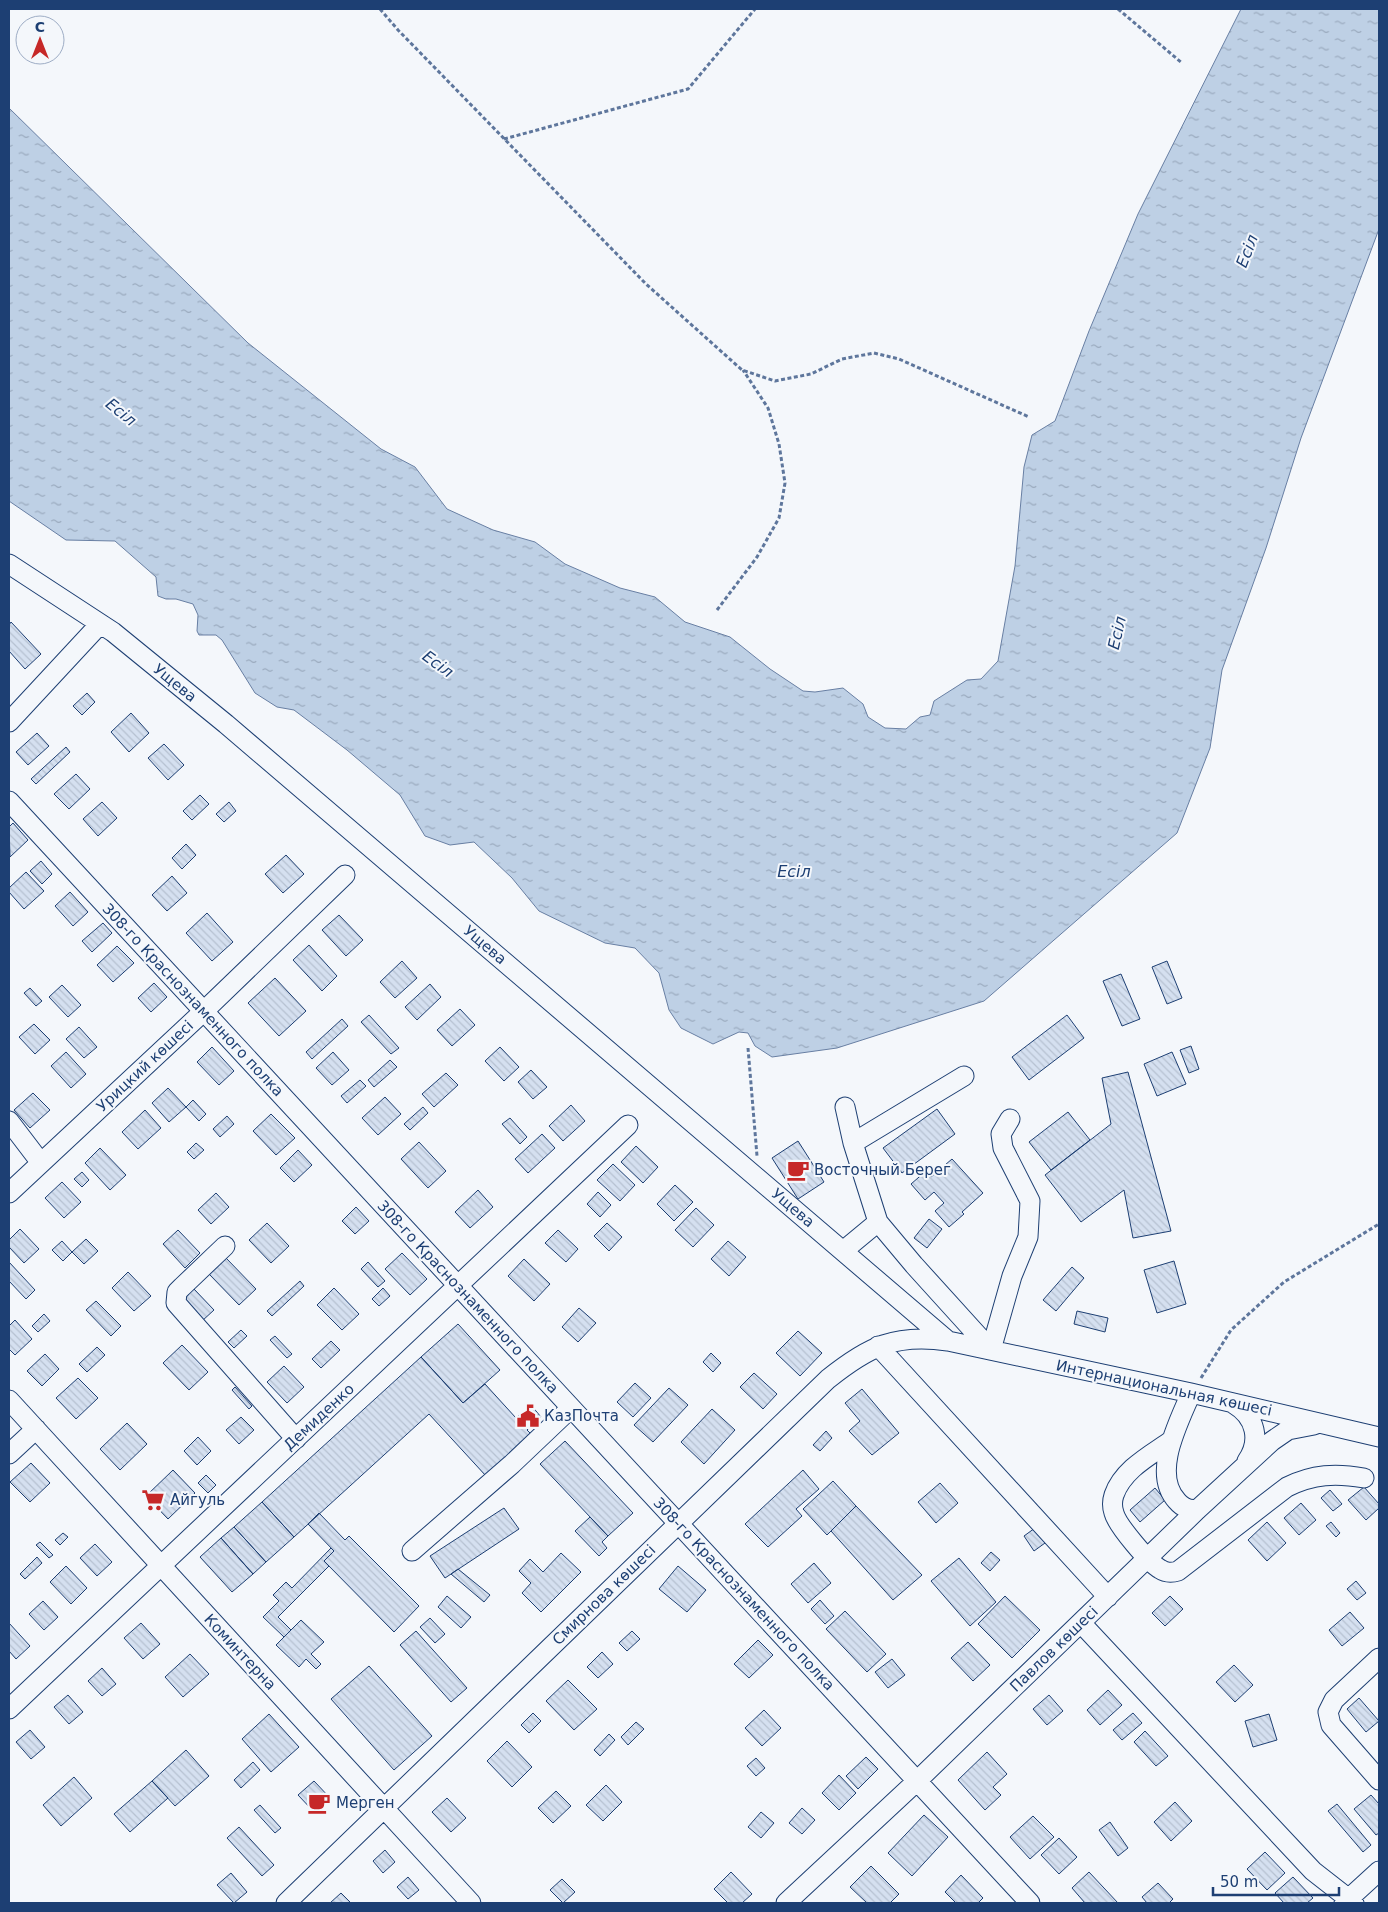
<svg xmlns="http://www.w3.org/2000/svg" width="1388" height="1912" font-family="'DejaVu Sans',sans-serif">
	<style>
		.water { fill: url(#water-ripples); stroke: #687fa3 }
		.building { fill: url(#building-back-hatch); stroke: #1d3f73 }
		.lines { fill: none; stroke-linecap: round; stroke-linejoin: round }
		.minor-casing { stroke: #1d3f73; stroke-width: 21 }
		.path { stroke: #5e769c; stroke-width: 3; stroke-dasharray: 4 2.5; stroke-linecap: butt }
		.minor { stroke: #f4f7fb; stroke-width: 19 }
		.labels { text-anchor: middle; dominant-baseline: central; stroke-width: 4; stroke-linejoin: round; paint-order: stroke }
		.street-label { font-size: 15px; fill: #1d3f73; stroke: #f4f7fb }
		.poi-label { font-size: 15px; fill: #1d3f73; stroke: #f4f7fb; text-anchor: start }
		.water-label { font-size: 16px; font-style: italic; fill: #1d3f73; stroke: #f4f7fb }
	</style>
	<defs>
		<pattern id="water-ripples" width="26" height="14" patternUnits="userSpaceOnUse" patternTransform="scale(1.25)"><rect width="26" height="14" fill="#bed0e5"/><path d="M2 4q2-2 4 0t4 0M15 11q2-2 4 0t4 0" fill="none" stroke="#9aaabe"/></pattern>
		<pattern id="building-back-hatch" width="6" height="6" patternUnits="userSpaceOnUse" patternTransform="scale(1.25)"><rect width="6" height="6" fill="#d5e0f0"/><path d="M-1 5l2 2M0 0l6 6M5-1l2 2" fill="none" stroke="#b6c1d1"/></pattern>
	</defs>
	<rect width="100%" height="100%" fill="#f4f7fb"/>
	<path class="water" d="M1241,9H1379V229L1301,438L1266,548L1222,670L1210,748L1177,833L984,1001L837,1048L772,1057L755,1046L748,1033L739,1032L713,1044L681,1028L669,1010L659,973L635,948L605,943L539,911L512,878L474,842L450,845L425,836L400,795L347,750L294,710L277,707L255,693L222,640L216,635H199L197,631L198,615L193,604L176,599H166L158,596L156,577L115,541L66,540L9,501V108L248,343L381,449L415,467L447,509L493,530L535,542L565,564L620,588L655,597L685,622L730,637L770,669L803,691L815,692L843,688L863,704L868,717L885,728L906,729L920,717L930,715L934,701L967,680L981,679L998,661L1015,566L1024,467L1032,435L1055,421L1089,331L1138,214Z"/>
	<path class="building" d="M11,622L41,654L25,669L9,651V625Z
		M87,693L95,702L82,715L73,706Z
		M131,713L149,733L129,752L111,732Z
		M37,733L49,746L28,765L16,752Z
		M164,744L184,765L168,780L148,758Z
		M66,747L70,752L36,784L31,779Z
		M76,774L90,789L69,809L54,794Z
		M200,795L209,804L192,820L183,811Z
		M102,802L117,818L98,836L83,819Z
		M229,802L236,811L224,822L216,814Z
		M13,823L28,840L10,857L9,827Z
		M186,844L196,855L182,869L172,858Z
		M286,855L304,874L283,893L265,874Z
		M41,861L52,874L42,884L30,871Z
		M26,872L44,891L24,909L9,892V888Z
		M172,876L187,893L167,911L152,895Z
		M70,892L88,912L73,926L55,906Z
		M207,913L233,942L212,961L186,933Z
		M339,915L363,940L346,956L322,930Z
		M103,923L112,933L92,952L82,941Z
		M309,945L337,976L322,991L293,960Z
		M117,946L134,963L113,982L97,965Z
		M402,961L417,978L395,998L380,982Z
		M1167,961L1182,998L1167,1004L1152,967Z
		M1121,974L1140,1019L1122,1026L1103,981Z
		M275,978L306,1011L279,1036L248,1003Z
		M154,983L167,997L151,1012L138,998Z
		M430,984L441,997L417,1020L405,1007Z
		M62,985L81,1005L68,1017L49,997Z
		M30,988L42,1001L36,1006L24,993Z
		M460,1009L475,1025L452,1046L437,1030Z
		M369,1015L399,1048L391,1054L361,1022Z
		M1067,1015L1084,1038L1029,1080L1012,1057Z
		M342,1019L348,1026L312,1059L306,1052Z
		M34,1024L50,1040L35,1054L19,1037Z
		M79,1027L97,1047L84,1058L66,1039Z
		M1191,1046L1199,1069L1189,1073L1180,1050Z
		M212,1047L234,1071L219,1085L197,1062Z
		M500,1047L519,1067L504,1081L485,1061Z
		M66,1052L86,1074L71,1088L51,1066Z
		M333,1052L349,1070L332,1085L316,1068Z
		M1172,1052L1186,1084L1157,1096L1144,1064Z
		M390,1060L397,1067L374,1087L368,1080Z
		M531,1070L547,1087L533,1099L518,1082Z
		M1128,1072L1171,1231L1133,1238L1124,1190L1081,1222L1045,1175L1111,1124L1102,1078Z
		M446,1073L458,1085L434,1107L422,1094Z
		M360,1080L366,1086L347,1103L341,1096Z
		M168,1088L186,1107L169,1122L152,1103Z
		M33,1093L50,1110L30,1128L14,1110Z
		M385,1097L401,1114L378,1135L362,1118Z
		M193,1100L206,1114L199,1121L186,1107Z
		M571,1105L585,1121L563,1141L549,1126Z
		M423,1107L428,1113L410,1130L404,1124Z
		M937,1109L955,1134L902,1173L883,1148Z
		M145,1110L161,1128L138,1149L122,1132Z
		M1068,1112L1090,1140L1051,1170L1029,1142Z
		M271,1114L295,1138L276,1155L253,1131Z
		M227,1116L234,1124L220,1137L213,1129Z
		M510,1118L527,1137L520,1144L502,1124Z
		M542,1134L555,1148L528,1173L515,1159Z
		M798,1141L824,1182L798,1199L772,1158Z
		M419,1142L446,1171L428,1188L401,1159Z
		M196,1143L204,1150L194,1159L187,1152Z
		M636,1146L658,1167L643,1183L621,1162Z
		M100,1148L126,1175L110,1190L85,1163Z
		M298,1150L312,1165L294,1182L280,1168Z
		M952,1159L983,1193L962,1212L964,1214L949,1227L935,1211L944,1203L934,1192L925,1200L911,1184L926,1171L931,1177Z
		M613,1164L635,1185L620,1201L597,1180Z
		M82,1172L89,1180L82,1187L74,1179Z
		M62,1182L81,1202L64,1218L45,1198Z
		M675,1185L693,1202L674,1221L657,1204Z
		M478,1190L493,1207L470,1228L455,1212Z
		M598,1192L611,1205L600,1217L587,1204Z
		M216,1193L229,1207L211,1224L198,1210Z
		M356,1207L369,1221L355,1234L342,1221Z
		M696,1208L714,1225L693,1247L675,1230Z
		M929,1219L942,1229L927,1248L914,1238Z
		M267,1223L289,1246L271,1263L249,1240Z
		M607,1223L622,1237L609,1251L594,1236Z
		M20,1229L39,1249L24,1263L9,1247V1240Z
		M178,1230L200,1253L185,1268L163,1244Z
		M558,1230L578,1249L566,1262L545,1243Z
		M86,1239L98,1251L84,1264L72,1252Z
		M62,1241L72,1252L63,1261L52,1250Z
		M728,1241L746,1257L729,1276L711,1259Z
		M402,1253L427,1279L410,1295L385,1269Z
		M226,1258L256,1289L239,1305L209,1274Z
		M524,1259L550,1284L534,1301L508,1276Z
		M1174,1261L1186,1304L1157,1313L1144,1270Z
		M9,1262L35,1290L26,1299L9,1281Z
		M368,1262L385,1281L378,1287L361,1269Z
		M1072,1267L1084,1278L1056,1311L1043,1300Z
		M128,1272L151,1296L134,1311L112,1288Z
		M300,1281L304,1286L272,1316L267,1311Z
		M334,1288L359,1314L342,1330L317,1305Z
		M383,1288L390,1296L379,1306L372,1299Z
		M194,1289L214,1310L202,1321L182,1300Z
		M96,1301L121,1326L111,1336L86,1310Z
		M579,1308L596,1323L578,1342L562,1327Z
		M1077,1311L1108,1318L1105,1332L1074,1324Z
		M44,1314L50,1321L38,1332L32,1326Z
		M15,1320L32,1339L15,1355L9,1349V1326Z
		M458,1324L500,1370L463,1403L421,1357Z
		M241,1330L247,1336L234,1348L228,1342Z
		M798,1331L822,1353L800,1376L776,1353Z
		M275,1336L292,1354L287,1358L270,1340Z
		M331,1341L340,1350L321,1368L312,1359Z
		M182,1345L208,1372L189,1390L163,1363Z
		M97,1347L105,1355L87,1372L79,1364Z
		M711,1353L721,1363L713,1372L703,1362Z
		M45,1354L59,1369L42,1386L27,1371Z
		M421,1357L463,1403L485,1384L516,1418L531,1405L541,1417L527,1430L532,1435L486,1476L429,1414L294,1537L262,1502Z
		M284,1366L304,1387L287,1403L267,1382Z
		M754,1373L777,1394L763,1409L740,1387Z
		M78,1378L98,1398L76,1419L56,1398Z
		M635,1383L651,1398L633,1417L617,1402Z
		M235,1387L252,1406L249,1409L232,1390Z
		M669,1388L688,1405L653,1442L634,1425Z
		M862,1389L899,1433L872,1455L849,1431L860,1421L845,1403Z
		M712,1409L735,1430L704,1464L681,1442Z
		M241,1417L254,1430L239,1444L226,1430Z
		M127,1423L147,1444L120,1470L100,1449Z
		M826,1431L832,1438L820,1451L813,1445Z
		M198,1437L211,1451L197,1465L184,1451Z
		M565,1441L633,1513L608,1536L540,1464Z
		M31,1463L50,1483L30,1502L10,1482Z
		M173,1470L195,1493L168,1519L146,1496Z
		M803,1470L819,1489L796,1509L802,1516L768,1547L745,1524Z
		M206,1475L216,1485L208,1493L198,1483Z
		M833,1481L856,1506L827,1535L803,1509Z
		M940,1483L958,1503L936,1523L918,1502Z
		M1364,1487L1379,1504V1508L1366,1520L1348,1500Z
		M1155,1488L1165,1500L1140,1522L1130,1510Z
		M1330,1490L1342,1504L1333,1511L1321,1498Z
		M262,1502L294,1537L266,1562L234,1527Z
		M1301,1503L1316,1520L1299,1535L1284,1518Z
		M856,1506L922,1575L893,1600L831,1531Z
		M504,1508L519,1529L445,1578L430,1556Z
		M319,1513L345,1540L349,1536L419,1606L394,1632L324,1561L334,1551L308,1524Z
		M590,1517L608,1536L602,1542L607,1548L599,1556L575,1531Z
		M1267,1522L1286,1543L1267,1561L1248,1540Z
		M1331,1522L1340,1533L1336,1537L1326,1526Z
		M234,1527L266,1562L253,1574L221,1538Z
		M1035,1528L1045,1543L1034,1551L1024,1536Z
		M63,1533L68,1537L60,1545L55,1540Z
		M221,1538L253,1574L232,1592L200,1557Z
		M40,1542L53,1555L49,1558L36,1545Z
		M95,1544L112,1562L97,1576L80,1558Z
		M331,1548L334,1551L324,1561L329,1566L278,1617L291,1630L284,1637L263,1617L279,1601L273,1595L286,1582L292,1588Z
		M991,1552L1000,1560L990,1571L981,1563Z
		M561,1553L581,1572L541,1612L522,1593L531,1583L519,1571L530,1559L543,1572Z
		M37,1557L42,1563L25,1579L20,1574Z
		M959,1558L996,1602L970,1626L931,1581Z
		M814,1563L831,1583L808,1603L791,1584Z
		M66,1566L87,1588L71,1604L50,1582Z
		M678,1566L706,1590L687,1612L659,1589Z
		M458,1569L490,1595L484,1602L451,1574Z
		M1356,1581L1366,1593L1357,1600L1347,1589Z
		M447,1596L471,1617L461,1628L438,1607Z
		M1005,1596L1040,1630L1012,1658L978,1624Z
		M1170,1596L1183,1609L1165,1626L1152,1613Z
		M820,1600L834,1616L825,1624L811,1609Z
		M43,1601L58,1617L44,1630L29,1614Z
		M845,1611L886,1654L867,1672L826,1629Z
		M1350,1612L1364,1628L1342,1646L1329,1630Z
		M430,1618L445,1634L435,1643L420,1627Z
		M301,1620L324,1642L311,1654L321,1664L316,1669L306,1659L299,1667L276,1645Z
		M9,1623L30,1646L16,1659L9,1651Z
		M141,1623L160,1644L143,1659L124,1638Z
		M416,1631L467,1688L451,1702L400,1645Z
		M632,1631L640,1639L627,1651L619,1643Z
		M758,1640L773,1655L749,1678L734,1664Z
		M968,1642L990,1665L973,1681L951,1658Z
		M602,1652L613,1664L598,1678L587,1667Z
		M190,1654L209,1674L183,1697L165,1677Z
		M892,1659L905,1675L888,1688L875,1672Z
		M1234,1665L1253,1685L1235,1702L1216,1682Z
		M369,1666L432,1736L394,1770L331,1699Z
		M102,1668L116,1684L102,1696L88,1681Z
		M568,1680L597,1709L574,1730L546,1701Z
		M1108,1690L1122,1705L1100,1725L1087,1710Z
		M68,1695L83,1712L69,1724L54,1707Z
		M1049,1695L1063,1711L1047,1725L1033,1709Z
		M1359,1698L1379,1721L1366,1732L1347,1709Z
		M764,1710L781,1728L762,1746L745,1728Z
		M533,1713L541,1721L529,1733L521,1725Z
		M1133,1713L1142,1723L1122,1740L1113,1730Z
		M269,1714L299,1747L271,1772L242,1739Z
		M1269,1714L1277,1740L1253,1747L1245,1721Z
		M636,1722L644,1729L628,1745L621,1737Z
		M30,1730L45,1747L31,1759L16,1742Z
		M1145,1731L1168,1756L1156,1766L1134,1742Z
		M609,1734L615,1740L600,1756L594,1750Z
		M507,1741L532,1767L512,1787L487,1761Z
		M186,1750L209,1776L175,1806L152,1781Z
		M987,1752L1007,1774L993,1787L1001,1795L985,1810L958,1780Z
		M866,1757L878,1769L858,1789L846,1776Z
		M756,1758L765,1768L756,1776L747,1766Z
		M253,1762L260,1770L241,1788L234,1780Z
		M839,1775L856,1793L839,1810L822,1793Z
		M74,1777L92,1798L61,1826L43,1805Z
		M152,1781L168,1798L130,1832L114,1814Z
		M314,1781L331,1799L315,1813L298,1795Z
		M606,1785L622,1802L603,1821L586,1805Z
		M556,1791L571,1806L553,1823L538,1808Z
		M1371,1795L1379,1804V1833L1376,1835L1354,1809Z
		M447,1798L466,1818L451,1832L432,1812Z
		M1175,1802L1192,1821L1171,1841L1154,1822Z
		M1337,1804L1371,1845L1363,1852L1328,1811Z
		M260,1805L281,1828L275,1833L254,1810Z
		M802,1808L815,1820L802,1834L789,1823Z
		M761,1812L774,1823L761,1838L748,1827Z
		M924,1815L948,1837L912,1876L888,1853Z
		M1033,1816L1054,1837L1030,1859L1010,1837Z
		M1110,1822L1128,1848L1118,1856L1099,1830Z
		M239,1827L274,1865L262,1876L227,1838Z
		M1059,1838L1077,1857L1059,1874L1041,1855Z
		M385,1850L395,1862L383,1873L373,1861Z
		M1265,1852L1285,1873L1267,1890L1247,1869Z
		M871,1866L899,1894L890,1903H867L850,1887Z
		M731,1872L752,1894L742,1903H728L714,1889Z
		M1089,1872L1118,1903H1085L1072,1888Z
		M231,1873L247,1892L234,1903L217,1885Z
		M961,1875L983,1898L978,1903H956L945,1892Z
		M408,1877L419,1890L408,1899L397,1887Z
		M1293,1877L1313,1898L1307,1903H1284L1275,1893Z
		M562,1879L575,1892L563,1903L550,1890Z
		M1158,1883L1173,1899L1169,1903H1147L1142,1897Z
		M341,1893L351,1903H330Z"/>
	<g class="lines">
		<defs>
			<path id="minor" d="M9,564L113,632L226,724L948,1341
				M9,722L100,624
				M9,801L1030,1903
				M845,1107L853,1143L878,1222L914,1265L991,1350L1012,1276L1028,1237L1030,1201L1003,1148L1001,1134L1010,1119
				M9,1121L41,1163
				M853,1143L964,1076
				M9,1193L204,1011L345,875
				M225,1246L182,1287L177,1292L176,1303L296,1439
				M843,1251L878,1222
				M878,1346L1108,1597
				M1191,1393C1179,1422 1151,1473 1177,1501C1182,1507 1190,1511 1198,1509
				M9,1400L471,1903
				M1234,1404C1256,1417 1261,1441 1247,1461
				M1172,1440C1151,1455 1123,1469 1114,1495C1112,1501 1112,1507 1114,1513C1117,1525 1149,1563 1160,1569C1166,1573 1171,1573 1178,1571L1287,1487C1313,1474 1336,1473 1364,1478
				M9,1454L36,1429
				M412,1551L512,1464L571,1408
				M1081,1623L1313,1871L1354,1903
				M1379,1658L1334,1700L1328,1712L1331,1725L1379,1780
				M9,1709L628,1125
				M286,1903L828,1379C868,1347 895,1333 948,1341L1191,1393L1379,1437
				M786,1903L917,1781L1198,1509L1272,1441L1288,1430L1314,1425
				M1344,1903L1379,1871"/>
		</defs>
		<use href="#minor" class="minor-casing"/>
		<path class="path" d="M380,9L398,30L646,284L742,370L775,381L811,374L842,359L874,353L899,359L1029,417
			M1118,9L1182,63
			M504,139L688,89L755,9
			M717,610L757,557L779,518L785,483L779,444L768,408L743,370
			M748,1048L757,1156
			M1201,1378L1231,1330L1284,1282L1379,1224"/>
		<use href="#minor" class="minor"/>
	</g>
	<defs>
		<symbol id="cafe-bare" viewBox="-9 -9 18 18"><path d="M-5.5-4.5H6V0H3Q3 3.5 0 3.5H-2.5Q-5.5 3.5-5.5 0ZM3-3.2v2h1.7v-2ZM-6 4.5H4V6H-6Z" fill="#c62828" stroke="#f4f7fb" stroke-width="2.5" paint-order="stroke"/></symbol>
		<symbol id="civic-bare" viewBox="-9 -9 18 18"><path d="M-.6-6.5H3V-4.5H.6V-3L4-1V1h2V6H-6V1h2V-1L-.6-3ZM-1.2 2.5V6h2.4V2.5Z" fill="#c62828" stroke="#f4f7fb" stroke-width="2.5" paint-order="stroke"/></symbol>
		<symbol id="supermarket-bare" viewBox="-9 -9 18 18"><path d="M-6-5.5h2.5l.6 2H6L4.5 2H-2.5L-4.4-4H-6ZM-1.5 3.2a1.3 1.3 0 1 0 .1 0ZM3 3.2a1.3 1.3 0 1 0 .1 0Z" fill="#c62828" stroke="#f4f7fb" stroke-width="2.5" paint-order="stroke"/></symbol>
	</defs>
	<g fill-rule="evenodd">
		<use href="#cafe-bare" x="782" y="1154" width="32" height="32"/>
		<use href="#civic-bare" x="512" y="1400" width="32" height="32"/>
		<use href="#supermarket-bare" x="137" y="1484" width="32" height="32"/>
		<use href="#cafe-bare" x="303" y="1787" width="32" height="32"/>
	</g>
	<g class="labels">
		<g class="street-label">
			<text transform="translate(175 683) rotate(39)">Ущева</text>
			<text transform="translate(485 945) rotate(40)">Ущева</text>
			<text transform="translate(193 1000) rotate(47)">308-го Краснознаменного полка</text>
			<text transform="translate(145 1066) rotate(-43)">Урицкий көшесі</text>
			<text transform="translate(793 1208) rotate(40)">Ущева</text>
			<text transform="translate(468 1297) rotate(47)">308-го Краснознаменного полка</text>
			<text transform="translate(1164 1388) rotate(12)">Интернациональная көшесі</text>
			<text transform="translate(319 1417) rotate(-43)">Демиденко</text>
			<text transform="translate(744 1594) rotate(47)">308-го Краснознаменного полка</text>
			<text transform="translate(604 1595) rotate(-44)">Смирнова көшесі</text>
			<text transform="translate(1054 1649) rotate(-44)">Павлов көшесі</text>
			<text transform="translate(240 1652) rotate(47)">Коминтерна</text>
		</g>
		<g class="poi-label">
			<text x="814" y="1170">Восточный Берег</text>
			<text x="544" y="1416">КазПочта</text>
			<text x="170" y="1500">Айгуль</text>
			<text x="336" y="1803">Мерген</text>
		</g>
		<g class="water-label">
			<text transform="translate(1247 251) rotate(-69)">Есіл</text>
			<text transform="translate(121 412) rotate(39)">Есіл</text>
			<text transform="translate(1117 633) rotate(-77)">Есіл</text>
			<text transform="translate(438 664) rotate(36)">Есіл</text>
			<text x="794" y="871">Есіл</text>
		</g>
	</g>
	<rect width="1388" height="1912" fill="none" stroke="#1d3f73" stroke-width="20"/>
	<g transform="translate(40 40)"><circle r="24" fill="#f4f7fb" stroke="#9eadc5"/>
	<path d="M0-4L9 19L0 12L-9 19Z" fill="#c62828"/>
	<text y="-8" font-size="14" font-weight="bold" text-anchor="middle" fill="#1d3f73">С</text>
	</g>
	<path d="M1213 1887v8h126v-8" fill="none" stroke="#1d3f73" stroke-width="2.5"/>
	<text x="1220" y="1887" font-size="15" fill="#1d3f73" stroke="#f4f7fb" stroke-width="4" paint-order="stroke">50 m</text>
</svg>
